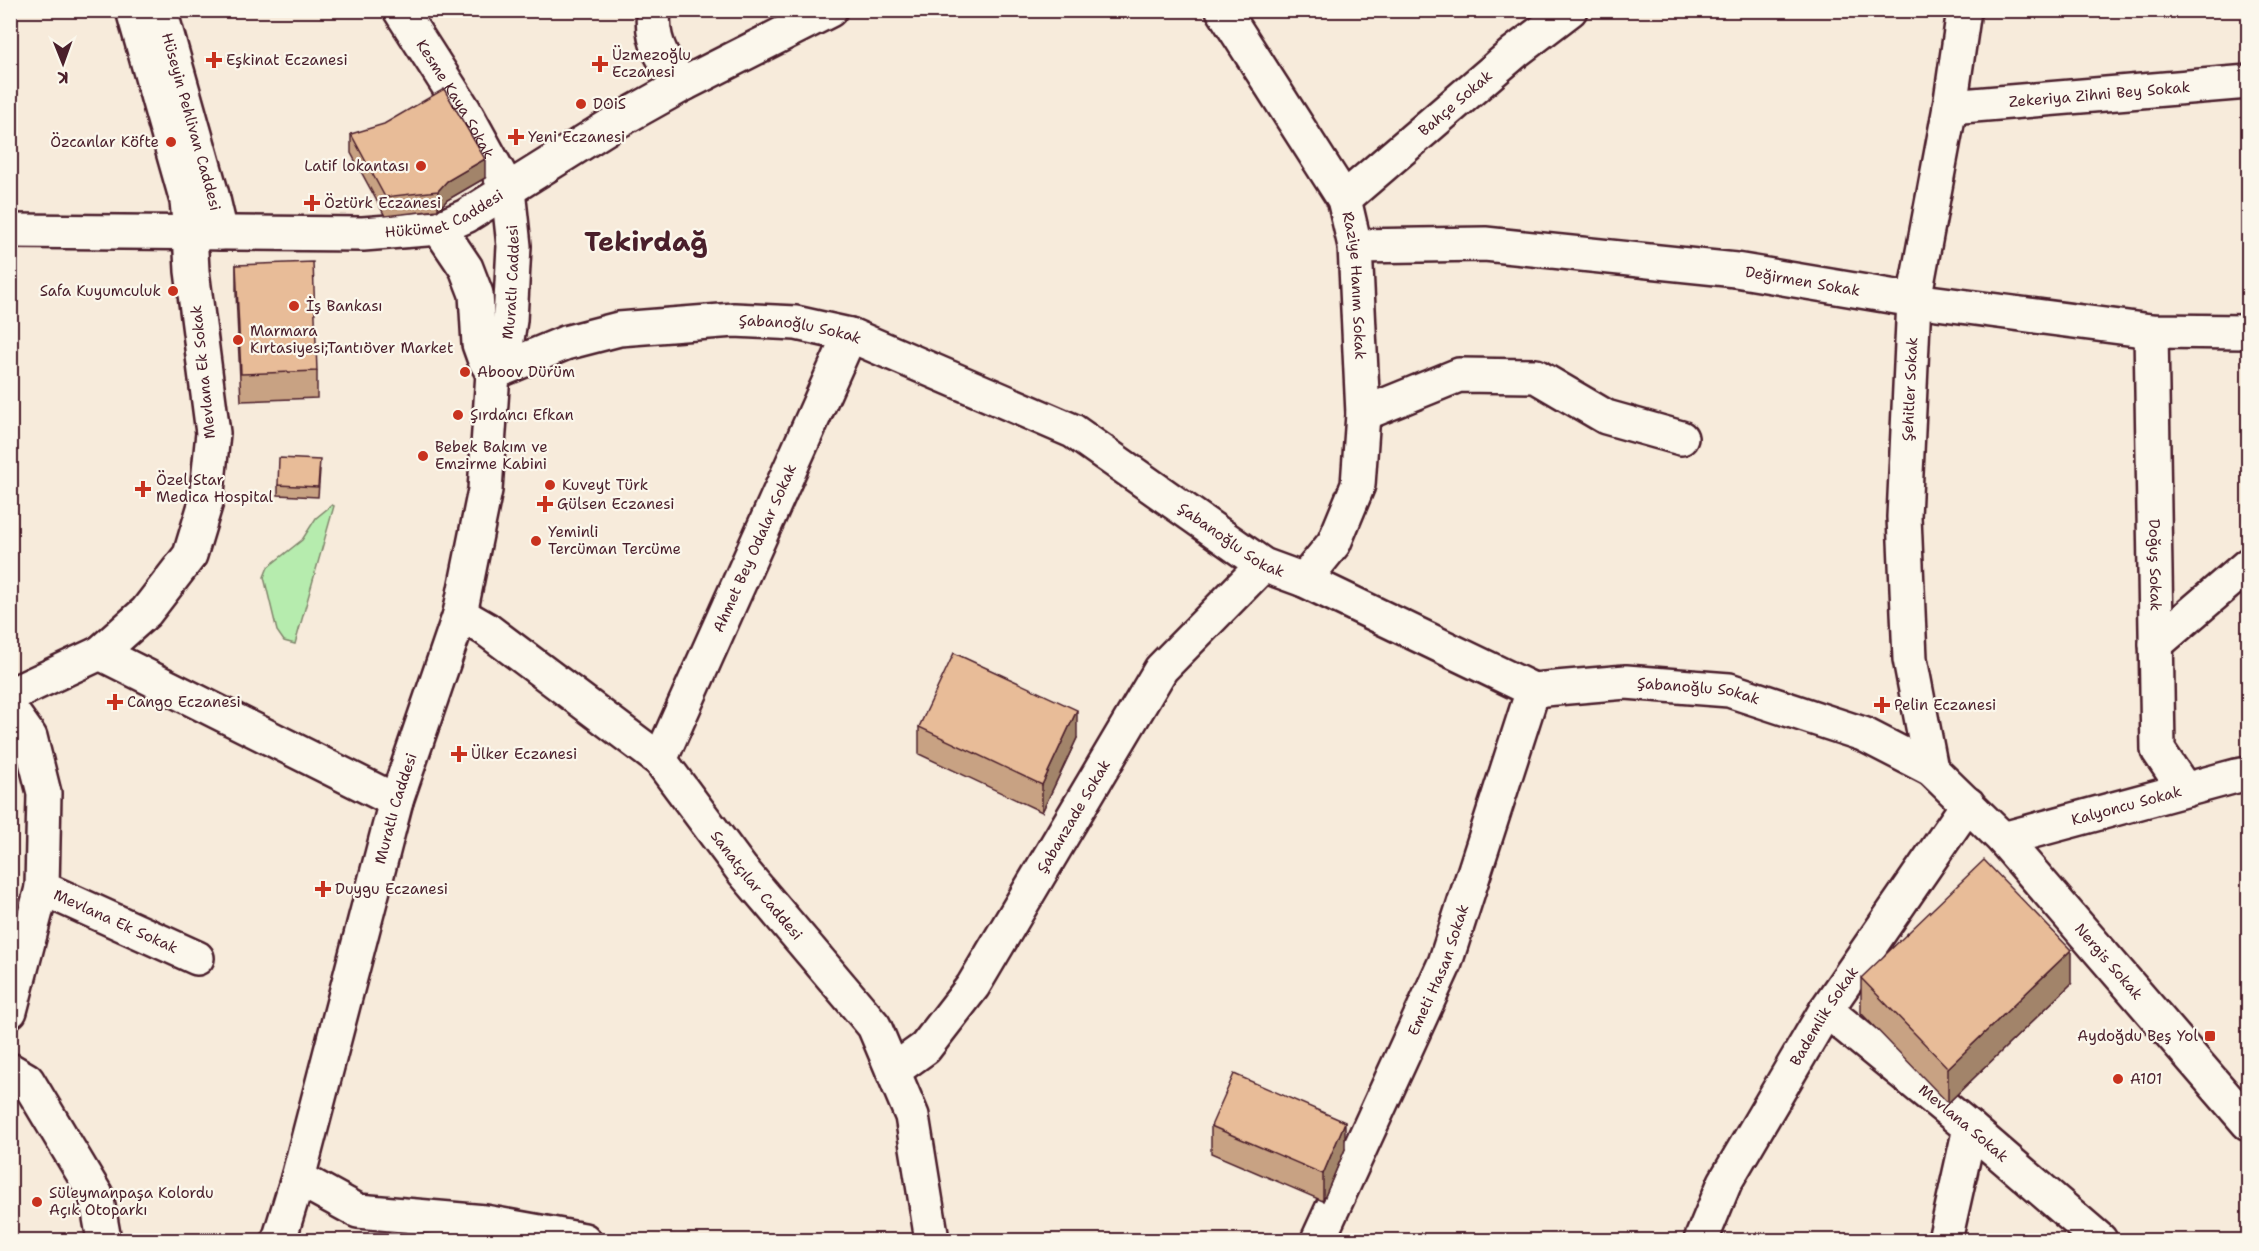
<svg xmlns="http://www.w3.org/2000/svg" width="2259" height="1251" font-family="'Shantell Sans',sans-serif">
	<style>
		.green { fill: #b6ecae; stroke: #80866c; stroke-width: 1.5 }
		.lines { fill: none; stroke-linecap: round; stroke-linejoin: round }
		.minor-casing { stroke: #4a1f2b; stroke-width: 38 }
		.tertiary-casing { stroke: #4a1f2b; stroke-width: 38 }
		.secondary-casing { stroke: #4a1f2b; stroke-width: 38 }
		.minor { stroke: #fbf7ec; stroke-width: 33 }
		.tertiary { stroke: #fbf7ec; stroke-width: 33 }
		.secondary { stroke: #fbf7ec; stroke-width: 33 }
		.wall { fill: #c8a283; stroke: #4a1f2b; stroke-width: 1.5 }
		.shaded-wall { fill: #a2846a; stroke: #4a1f2b; stroke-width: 1.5 }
		.building { fill: #e8bc98; stroke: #4a1f2b; stroke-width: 1.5 }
		.poi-dot { fill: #c8321e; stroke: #fbf7ec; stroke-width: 2 }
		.labels { text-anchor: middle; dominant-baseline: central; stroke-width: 4.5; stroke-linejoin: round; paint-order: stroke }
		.poi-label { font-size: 15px; fill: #4a1f2b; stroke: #fbf7ec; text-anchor: start }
		.street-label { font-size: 15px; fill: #4a1f2b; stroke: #fbf7ec }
		.town-label { font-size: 27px; font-weight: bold; fill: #4a1f2b; stroke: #fbf7ec }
	</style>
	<rect width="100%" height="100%" fill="#f7ebdb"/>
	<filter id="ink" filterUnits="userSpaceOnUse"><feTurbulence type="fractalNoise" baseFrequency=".0167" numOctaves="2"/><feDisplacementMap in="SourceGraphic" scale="12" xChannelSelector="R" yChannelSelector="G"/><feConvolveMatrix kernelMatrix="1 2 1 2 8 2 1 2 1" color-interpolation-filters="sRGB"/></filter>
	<g filter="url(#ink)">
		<path class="green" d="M332,505L334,506L295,644L284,641L277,631L264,577L268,567L302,540L316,518Z"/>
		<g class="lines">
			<defs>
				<g id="minor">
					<path id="s1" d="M400,10L464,110L508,190"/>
					<path id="s2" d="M1223,10L1344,199L1355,246L1363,414L1358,485L1334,543L1304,580"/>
					<path id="s3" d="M1950,107L2248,82"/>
					<path id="s4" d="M1344,199L1515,52L1570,10"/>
					<path id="s5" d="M1355,246L1485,244L1736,270L1914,300L2151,331L2248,332"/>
					<path id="s6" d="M2151,331L2158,750L2185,790"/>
					<path d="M1363,414L1459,375L1536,376L1606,417L1681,438"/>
					<path id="s7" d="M460,614L486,629L660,760L742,870L874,1026L912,1116L932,1240"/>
					<path d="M2156,644L2248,565"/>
					<path d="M100,653L396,801"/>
					<path d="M10,695L100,653L146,612L190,555L206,502L213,433L192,271L190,232"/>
					<path id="s8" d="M10,709L30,737L44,793L42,888L197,958"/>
					<path id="s9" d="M660,760L850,335"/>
					<path id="s10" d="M1931,769L1910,659L1904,517L1914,300L1950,107L1964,10"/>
					<path id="s11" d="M2003,839L2236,776L2248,774"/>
					<path id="s12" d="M1826,1010L1970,1128L2100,1240"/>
					<path d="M10,1011L42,888"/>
					<path d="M10,1070L27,1080L96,1195L104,1240"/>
					<path id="s13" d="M893,1071L925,1048L973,986L1161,669L1263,565"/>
					<path d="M298,1178L358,1211L485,1222L584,1240"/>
					<path id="s14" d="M1318,1240L1445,963L1533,690"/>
					<path id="s15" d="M1701,1240L1725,1182L1826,1010L1968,804"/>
					<path d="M1945,1240L1970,1128"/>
				</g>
				<g id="tertiary">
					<path d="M133,10L187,201L190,232"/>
					<path id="s16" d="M160,10L212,195L221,233"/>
					<path d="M654,10C650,40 663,64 684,84"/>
					<path id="s17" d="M493,373L565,343L619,329L734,320L796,323L850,335L1073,431L1263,565L1304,580L1533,690L1626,682L1729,690L1863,734L1931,769L2003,839L2248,1123"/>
				</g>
				<g id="secondary">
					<path d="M439,228L466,268L476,294L479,344L484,358L493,373"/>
					<path id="s18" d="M10,231L363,234L439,228L466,216L616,122L684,84L830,10"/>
					<path id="s19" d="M279,1240L298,1178L396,801L460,614L485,490L493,373L506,346L510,320L514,246L508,190"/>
				</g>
			</defs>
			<use href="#minor" class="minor-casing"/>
			<use href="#tertiary" class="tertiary-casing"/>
			<use href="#secondary" class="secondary-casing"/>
			<use href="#minor" class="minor"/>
			<use href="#tertiary" class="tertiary"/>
			<use href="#secondary" class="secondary"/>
		</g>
		<path class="wall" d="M351,134L485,178L447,200L438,210L385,216L351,153Z
			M236,265L317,371V398L241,401L236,293Z
			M320,470L318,497L278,495V485Z
			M919,727L1077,738L1042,812L919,754Z
			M1861,978L2071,984L1948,1103L1861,1013Z
			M1211,1126L1345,1149L1323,1201L1211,1153Z"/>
		<path class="shaded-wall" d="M485,159V178L447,200L438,210V191L447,181Z
			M1077,710V738L1042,812V785Z
			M2071,950V984L1948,1103V1068Z
			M1345,1122V1149L1323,1201V1174Z"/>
		<path class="building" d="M444,89L485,159L447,181L438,191L385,197L351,134L384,124Z
			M313,262L317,371L241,374L236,265Z
			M279,458L320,460L318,487L278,485Z
			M954,653L1077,710L1042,785L919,727Z
			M1984,860L2071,950L1948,1068L1861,978Z
			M1234,1074L1345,1122L1323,1174L1211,1126Z"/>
	</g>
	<g class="poi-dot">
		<path d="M211 51h6v6h6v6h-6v6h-6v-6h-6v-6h6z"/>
		<path d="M597 55h6v6h6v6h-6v6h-6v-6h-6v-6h6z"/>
		<circle cx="581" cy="104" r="6"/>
		<path d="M513 128h6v6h6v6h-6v6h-6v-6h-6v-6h6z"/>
		<circle cx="171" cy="142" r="6"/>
		<circle cx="421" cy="166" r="6"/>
		<path d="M309 194h6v6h6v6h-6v6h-6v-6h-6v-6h6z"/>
		<circle cx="173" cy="291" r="6"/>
		<circle cx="294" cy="306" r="6"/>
		<circle cx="238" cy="340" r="6"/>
		<circle cx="465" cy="372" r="6"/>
		<circle cx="458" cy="415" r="6"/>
		<circle cx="423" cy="456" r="6"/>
		<circle cx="550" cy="485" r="6"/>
		<path d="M140 480h6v6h6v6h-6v6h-6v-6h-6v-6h6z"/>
		<path d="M542 495h6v6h6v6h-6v6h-6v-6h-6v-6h6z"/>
		<circle cx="536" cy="541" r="6"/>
		<path d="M112 693h6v6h6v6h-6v6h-6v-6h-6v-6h6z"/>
		<path d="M1879 696h6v6h6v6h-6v6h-6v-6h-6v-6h6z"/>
		<path d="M456 745h6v6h6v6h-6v6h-6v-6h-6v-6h6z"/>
		<path d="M320 880h6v6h6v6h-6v6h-6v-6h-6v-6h6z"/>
		<rect x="2204" y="1030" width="12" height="12" rx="3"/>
		<circle cx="2118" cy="1079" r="6"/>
		<circle cx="37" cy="1202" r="6"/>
	</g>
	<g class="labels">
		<g class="poi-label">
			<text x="612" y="55">Üzmezoğlu<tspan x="612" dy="17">Eczanesi</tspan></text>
			<text x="226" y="60">Eşkinat Eczanesi</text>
			<text x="593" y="104">DOiS</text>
			<text x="528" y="137">Yeni Eczanesi</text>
			<text x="159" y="142" text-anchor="end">Özcanlar Köfte</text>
			<text x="409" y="166" text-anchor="end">Latif lokantası</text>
			<text x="324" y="203">Öztürk Eczanesi</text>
			<text x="161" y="291" text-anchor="end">Safa Kuyumculuk</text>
			<text x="306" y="306">İş Bankası</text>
			<text x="250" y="331">Marmara<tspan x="250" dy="17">Kırtasiyesi;Tantıöver Market</tspan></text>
			<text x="477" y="372">Aboov Dürüm</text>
			<text x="470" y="415">Şırdancı Efkan</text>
			<text x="435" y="447">Bebek Bakım ve<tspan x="435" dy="17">Emzirme Kabini</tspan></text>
			<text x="156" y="480">Özel Star<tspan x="156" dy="17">Medica Hospital</tspan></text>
			<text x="562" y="485">Kuveyt Türk</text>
			<text x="557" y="504">Gülsen Eczanesi</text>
			<text x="548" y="532">Yeminli<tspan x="548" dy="17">Tercüman Tercüme</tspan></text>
			<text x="127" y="702">Cango Eczanesi</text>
			<text x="1894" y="705">Pelin Eczanesi</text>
			<text x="471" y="754">Ülker Eczanesi</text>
			<text x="335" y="889">Duygu Eczanesi</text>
			<text x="2198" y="1036" text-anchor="end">Aydoğdu Beş Yol</text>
			<text x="2130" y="1079">A101</text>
			<text x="49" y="1193">Süleymanpaşa Kolordu<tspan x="49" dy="17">Açık Otoparkı</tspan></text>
		</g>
		<g class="street-label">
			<text stroke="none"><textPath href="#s3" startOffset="150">Zekeriya Zihni Bey Sokak</textPath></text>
			<text stroke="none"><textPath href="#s1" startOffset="105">Kesme Kaya Sokak</textPath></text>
			<text stroke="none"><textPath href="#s4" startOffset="147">Bahçe Sokak</textPath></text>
			<text stroke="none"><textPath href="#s16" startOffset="116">Hüseyin Pehlivan Caddesi</textPath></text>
			<text stroke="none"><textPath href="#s18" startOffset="438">Hükümet Caddesi</textPath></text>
			<text stroke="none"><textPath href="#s5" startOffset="450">Değirmen Sokak</textPath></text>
			<text stroke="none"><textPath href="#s19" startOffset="990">Muratlı Caddesi</textPath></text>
			<text stroke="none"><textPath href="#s2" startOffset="312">Raziye Hanım Sokak</textPath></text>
			<text stroke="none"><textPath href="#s17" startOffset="316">Şabanoğlu Sokak</textPath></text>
			<text transform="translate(203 372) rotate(-96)">Mevlana Ek Sokak</text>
			<text stroke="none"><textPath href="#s10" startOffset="382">Şehitler Sokak</textPath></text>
			<text stroke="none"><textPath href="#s17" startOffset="802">Şabanoğlu Sokak</textPath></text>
			<text stroke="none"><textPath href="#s9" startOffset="232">Ahmet Bey Odalar Sokak</textPath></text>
			<text stroke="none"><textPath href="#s6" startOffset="234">Doğuş Sokak</textPath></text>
			<text stroke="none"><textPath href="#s17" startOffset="1306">Şabanoğlu Sokak</textPath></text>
			<text stroke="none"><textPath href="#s11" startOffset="128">Kalyoncu Sokak</textPath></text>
			<text stroke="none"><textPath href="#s19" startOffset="447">Muratlı Caddesi</textPath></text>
			<text stroke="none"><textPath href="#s13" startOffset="315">Şabanzade Sokak</textPath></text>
			<text stroke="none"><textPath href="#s7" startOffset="406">Sanatçılar Caddesi</textPath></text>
			<text stroke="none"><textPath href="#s8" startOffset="268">Mevlana Ek Sokak</textPath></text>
			<text stroke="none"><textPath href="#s17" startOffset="1816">Nergis Sokak</textPath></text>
			<text stroke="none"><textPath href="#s14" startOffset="296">Emeti Hasan Sokak</textPath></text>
			<text stroke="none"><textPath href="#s15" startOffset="256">Bademlik Sokak</textPath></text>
			<text stroke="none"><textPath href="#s12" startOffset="178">Mevlana Sokak</textPath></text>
		</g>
		<g class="town-label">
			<text x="646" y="241">Tekirdağ</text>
		</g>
	</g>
	<rect width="2259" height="1251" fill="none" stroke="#fbf7ec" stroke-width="36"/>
	<rect x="18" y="18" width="2223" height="1215" fill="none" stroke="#4a1f2b" stroke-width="2" filter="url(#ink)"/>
	<g transform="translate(63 63) rotate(179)" stroke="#fbf7ec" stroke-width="4.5" paint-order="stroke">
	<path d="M0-4.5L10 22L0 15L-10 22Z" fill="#4a1f2b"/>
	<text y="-9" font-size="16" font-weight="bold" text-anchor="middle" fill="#4a1f2b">K</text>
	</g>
</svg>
